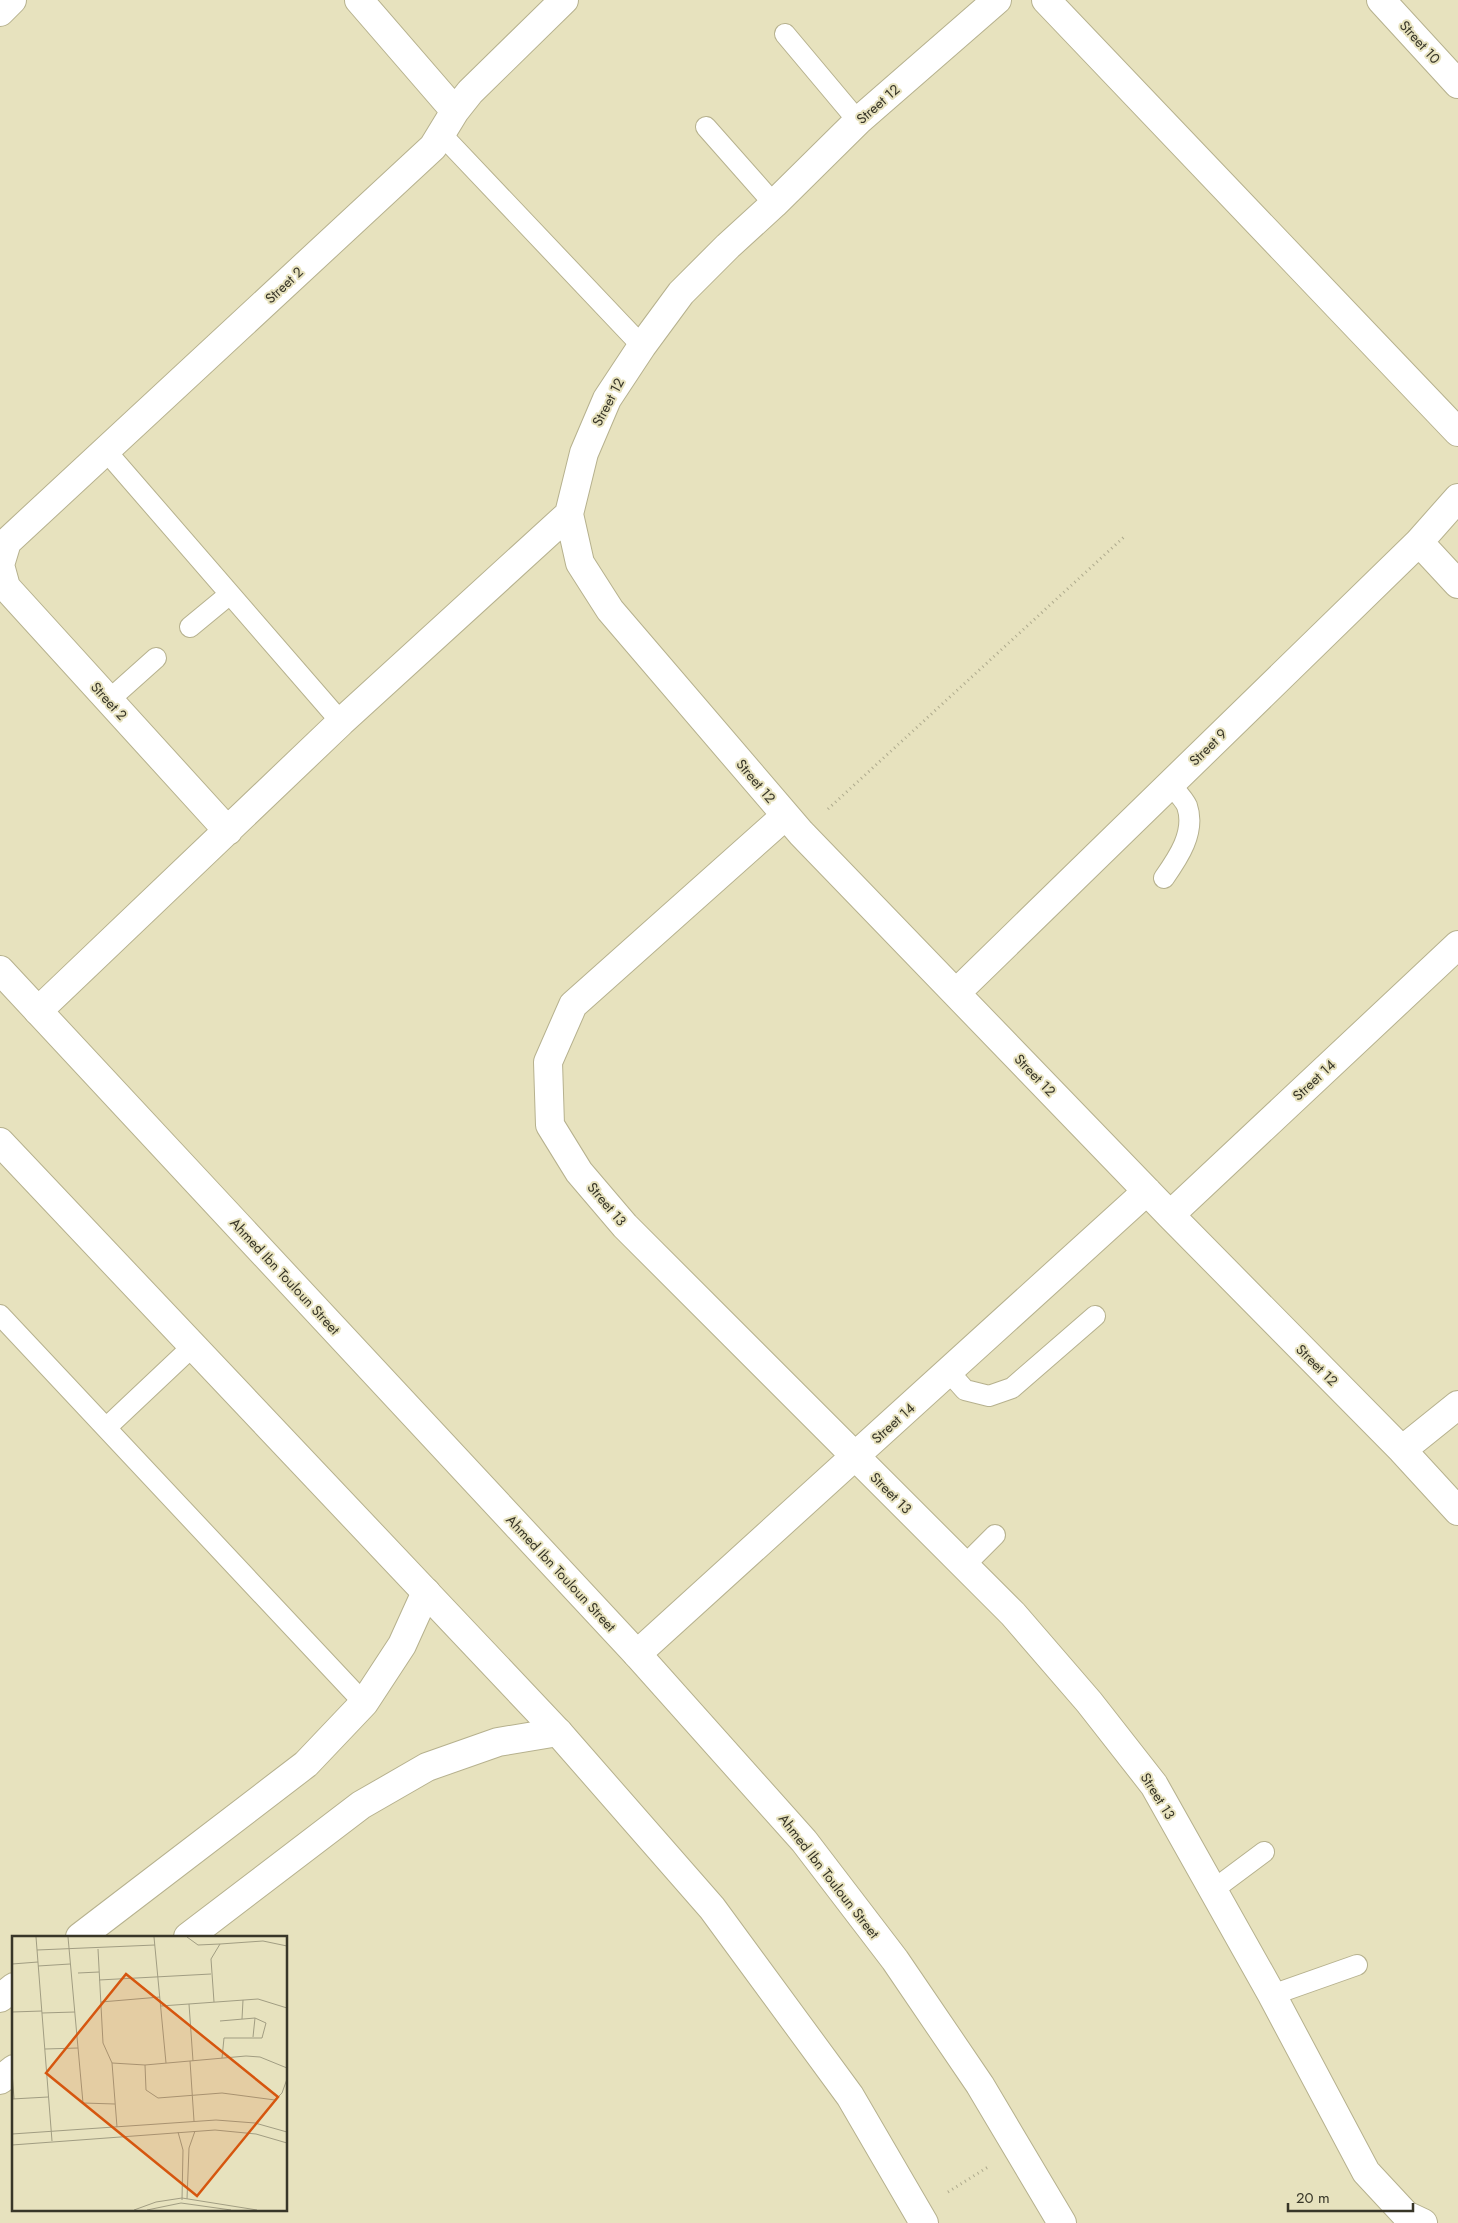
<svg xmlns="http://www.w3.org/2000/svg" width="1458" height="2223" font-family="Jost,sans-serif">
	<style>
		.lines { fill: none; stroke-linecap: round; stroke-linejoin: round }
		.lane-casing { stroke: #b6b18e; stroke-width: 22 }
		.street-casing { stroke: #b6b18e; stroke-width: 30 }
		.secondary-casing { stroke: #b6b18e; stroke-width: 30 }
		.path { stroke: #aeaa8d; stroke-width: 3; stroke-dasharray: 1 4; stroke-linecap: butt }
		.lane { stroke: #fff; stroke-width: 20 }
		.street { stroke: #fff; stroke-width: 28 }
		.secondary { stroke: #fff; stroke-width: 28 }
		.labels { text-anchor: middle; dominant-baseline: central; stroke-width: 4; stroke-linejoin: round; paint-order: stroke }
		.street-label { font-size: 14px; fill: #383628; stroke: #e7e2be }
		.inset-road { fill: none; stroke: #a19d82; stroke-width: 1 }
		.view { fill: #d6560f; fill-opacity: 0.15; stroke: #d6560f; stroke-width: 2.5 }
		.inset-edge { fill: none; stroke: #383628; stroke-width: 2.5 }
	</style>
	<rect width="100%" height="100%" fill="#e7e2be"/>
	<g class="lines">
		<defs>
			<path id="lane" d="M785,34L858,121
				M706,127L774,204
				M442,135L642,346
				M106,451L341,722
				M190,627L230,594
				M109,700L156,658
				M1164,878C1178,858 1196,832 1187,806C1184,799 1175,790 1170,784
				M0,1315L364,1703
				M949,1372L965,1390L989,1396L1012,1388L1095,1316
				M106,1428L193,1346
				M964,1566L995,1535
				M1213,1890L1264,1852
				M1272,1995L1357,1965"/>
			<path id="street" d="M359,0L455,111
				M997,0L858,121L774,204L728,246L681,293L642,346L607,399L584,453L569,514L580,563L610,610L801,833L1170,1215L1402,1450L1458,1511
				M1046,0L1458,432
				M1381,0L1458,84
				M0,12L12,0
				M1419,542L1458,584
				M0,565L7,542L433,147L455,111L470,92L564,0
				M0,565L6,587L228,831
				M785,816L573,1005L548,1062L550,1125L579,1172L625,1226L1013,1614L1089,1702L1154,1785L1272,1995L1366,2172L1406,2215L1423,2223
				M956,993L1419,542L1458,498
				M38,1011L341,722L569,514
				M1170,1215L1458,945
				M1402,1450L1458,1405
				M637,1654L1147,1191
				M80,1937L306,1764L364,1703L402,1645L426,1592
				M188,1937L361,1805L427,1767L498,1742L558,1732
				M0,1998L14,1987
				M0,2080L14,2069"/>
			<path id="secondary" d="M0,970L637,1654L804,1841L895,1960L980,2085L1062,2223
				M0,1142L558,1732L712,1908L850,2096L924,2223"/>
		</defs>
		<use href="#lane" class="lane-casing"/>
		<use href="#street" class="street-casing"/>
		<use href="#secondary" class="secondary-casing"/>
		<path class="path" d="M828,809L1124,537
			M948,2192L988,2167"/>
		<use href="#lane" class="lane"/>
		<use href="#street" class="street"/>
		<use href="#secondary" class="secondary"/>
	</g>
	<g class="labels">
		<g class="street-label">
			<text transform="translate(1420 42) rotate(48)">Street 10</text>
			<text transform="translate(878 104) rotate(-41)">Street 12</text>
			<text transform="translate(284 285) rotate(-43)">Street 2</text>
			<text transform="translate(608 402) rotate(-62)">Street 12</text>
			<text transform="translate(109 701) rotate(48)">Street 2</text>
			<text transform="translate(1208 747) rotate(-44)">Street 9</text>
			<text transform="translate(756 781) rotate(50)">Street 12</text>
			<text transform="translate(1035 1075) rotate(46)">Street 12</text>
			<text transform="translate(1314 1080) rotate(-43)">Street 14</text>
			<text transform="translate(607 1204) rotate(50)">Street 13</text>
			<text transform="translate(285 1276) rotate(47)">Ahmed Ibn Touloun Street</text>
			<text transform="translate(1317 1365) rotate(45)">Street 12</text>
			<text transform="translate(893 1423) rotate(-42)">Street 14</text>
			<text transform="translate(891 1493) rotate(45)">Street 13</text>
			<text transform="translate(561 1573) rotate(47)">Ahmed Ibn Touloun Street</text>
			<text transform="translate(1158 1796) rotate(58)">Street 13</text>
			<text transform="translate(829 1876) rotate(52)">Ahmed Ibn Touloun Street</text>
		</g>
	</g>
	<g transform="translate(12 1936)">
		<rect width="275" height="275" fill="#e7e2be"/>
		<path class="inset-road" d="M24,1L40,205M56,1L71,167L103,168M142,1L154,127M175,1L186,9L208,8M86,13L91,107L100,127L133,129L234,120L248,121L275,132M25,14L143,9M0,28L26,26M26,30L58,28M66,37L87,36M87,44L199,38M89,66L148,61M202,66L199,23L208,8L251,5L275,10M177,68L181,125M149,70L246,63L275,72M0,76L30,75M30,77L63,76M230,83L231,64M208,85L243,82L254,87L250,102H212L210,122M241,101L243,82M33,113L66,112M178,125L182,185M100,127L105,191M133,129L134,154L146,162L210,157L263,164L270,157L275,143M0,136L2,163M0,163L36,161M166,196L171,214L170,264M0,198L204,184L243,187L275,196M0,209L203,194L244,198L275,207M175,263L177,212L183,195M122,274L144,266L170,262L245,274M135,274L169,267L219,274"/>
		<path class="view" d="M114,38L266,161L185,260L34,137Z"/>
		<rect width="275" height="275" class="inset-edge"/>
	</g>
	<path d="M1288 2203v8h125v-8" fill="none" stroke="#383628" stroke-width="2.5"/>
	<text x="1296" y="2203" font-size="15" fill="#383628" stroke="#e7e2be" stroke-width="4" paint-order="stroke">20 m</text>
</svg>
